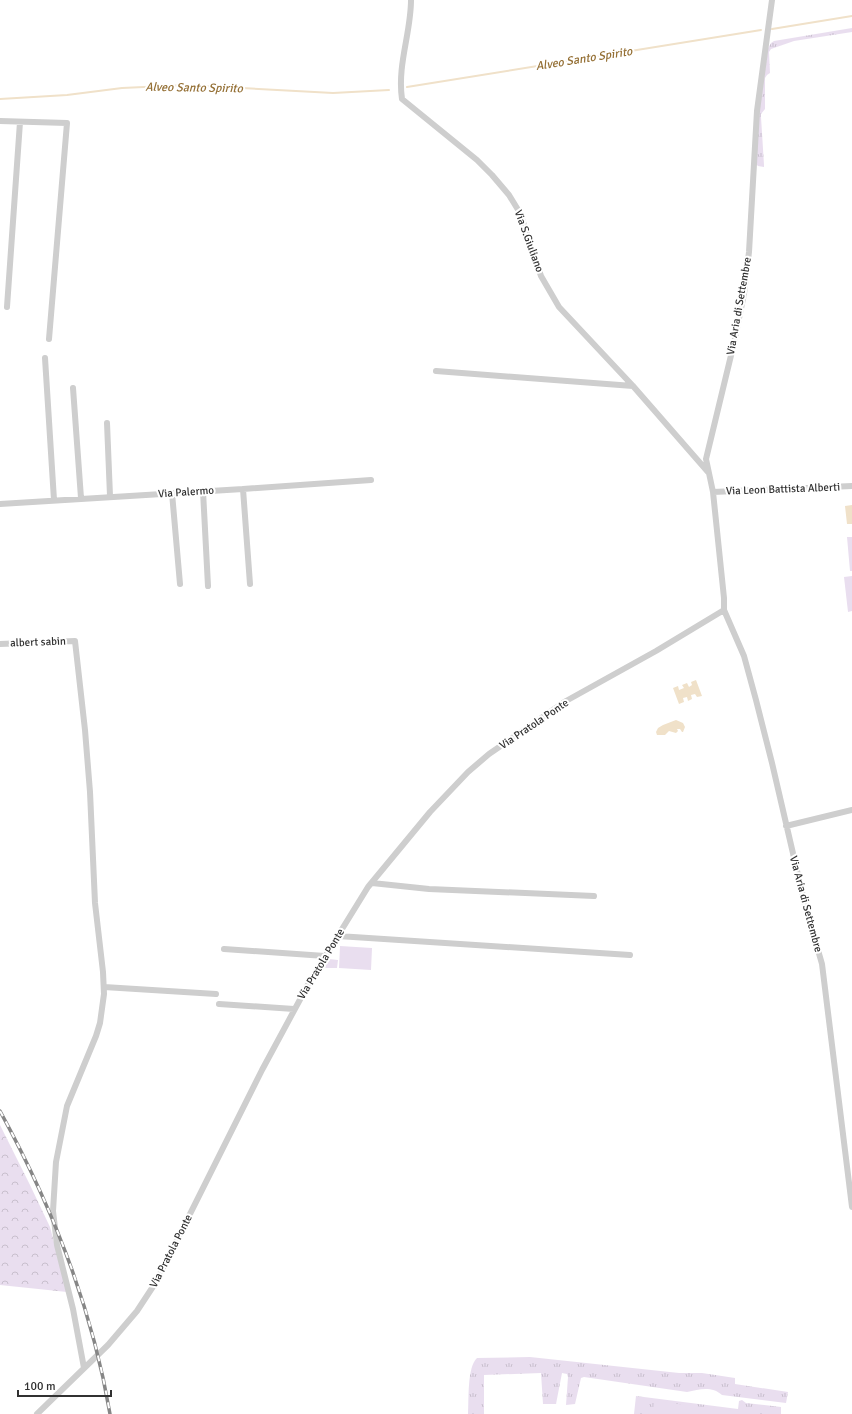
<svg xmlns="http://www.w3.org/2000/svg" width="852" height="1414" font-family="Signika,sans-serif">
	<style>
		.grass { fill: url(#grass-tufts) }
		.forest { fill: url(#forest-crowns) }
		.pitch { fill: #e9deef }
		.water { fill: #f0e1c9 }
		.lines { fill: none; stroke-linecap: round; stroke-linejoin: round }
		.stream { stroke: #f0e1c9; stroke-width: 2 }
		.minor { stroke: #cecece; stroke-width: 6 }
		.rail-casing { stroke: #868686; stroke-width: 3.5 }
		.rail { stroke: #fff; stroke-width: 2; stroke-dasharray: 6; stroke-linecap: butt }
		.labels { text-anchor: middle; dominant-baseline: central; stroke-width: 4; stroke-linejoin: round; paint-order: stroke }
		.street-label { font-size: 11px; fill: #313131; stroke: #fff }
		.water-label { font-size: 12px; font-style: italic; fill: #946f34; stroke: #fff }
	</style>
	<defs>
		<pattern id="grass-tufts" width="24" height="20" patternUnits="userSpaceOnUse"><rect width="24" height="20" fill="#e9deef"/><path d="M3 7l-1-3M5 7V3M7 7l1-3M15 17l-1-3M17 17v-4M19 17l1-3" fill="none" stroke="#c8bfcd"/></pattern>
		<pattern id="forest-crowns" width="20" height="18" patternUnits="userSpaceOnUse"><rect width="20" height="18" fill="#e9deef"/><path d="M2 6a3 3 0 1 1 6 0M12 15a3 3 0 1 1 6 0" fill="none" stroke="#c8bfcd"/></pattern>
	</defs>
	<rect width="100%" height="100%" fill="#fff"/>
	<path class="grass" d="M852,28V32L794,41L771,49L769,52L770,73L767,75L765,78V109L761,114V117L764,165V167L758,166L756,164L759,113L768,48L771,43L774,41Z
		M530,1357L679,1373H702L735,1378V1384L788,1392L786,1403L722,1395C712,1386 700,1389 687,1392L584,1377L581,1378L575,1404L566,1405L568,1377L567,1374L562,1373L556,1404H543L541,1373L484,1375V1414H468C469,1400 467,1367 477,1358Z
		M636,1396L738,1409L739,1401L742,1400L746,1403L781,1407V1414H634Z"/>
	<path class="forest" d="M0,1125L30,1185L50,1227L67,1292L0,1285Z"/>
	<path class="pitch" d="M847,537H852V571H850Z
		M852,576V611L848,612L844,577Z
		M340,946L372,948L371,970L339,968Z
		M329,959L338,960L337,968H323Z
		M654,1401L750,1413V1414H653Z"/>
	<path class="water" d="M852,505V524H847L845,506Z
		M696,680L702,696L697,697L695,694L691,695L692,699L688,701L687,697L683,698L684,702L679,704L673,688L678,686L679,690L684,688L682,685L687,683L689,687L692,685L691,682Z
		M676,720L683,723L685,727L683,732H682L680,729H677L678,731L676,733L669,731L665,735H657L656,732L658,728L663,725Z"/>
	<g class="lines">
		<path class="stream" d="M772,29L852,16
			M407,87L761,30
			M0,99L67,95L122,88L188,85L333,93L389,90"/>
		<path class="minor" d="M411,0C411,33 397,65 402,99L477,160L492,175L509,195L520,213L541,276L559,307L633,386L708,472
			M772,0L757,111L749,252L744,294L734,343L706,459L713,492L724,598V610L744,656L756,700L772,763L805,905L822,964L852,1207
			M0,121L67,123L49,339
			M7,307L20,122
			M45,358L54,500
			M436,371L633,386
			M73,388L81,498
			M107,423L110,496
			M243,489L250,584
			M203,491L208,586
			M713,492L852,486
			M172,493L180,584
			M0,504L243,489L371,480
			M0,644L75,641L85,730L90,792L95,903L103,972L104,994L100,1023L96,1036L67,1106L56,1162L53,1211L57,1245L73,1309L84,1368
			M786,826L852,810
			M372,883L429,889L594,896
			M338,936L630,955
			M224,949L325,956
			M104,987L216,994
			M219,1004L294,1009
			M37,1414L108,1345L137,1311L156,1282L262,1070L310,981L368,887L430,812L468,772L489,754L566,701L656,651L724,610"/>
		<defs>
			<path id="rail" d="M0,1111C52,1206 92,1307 110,1414"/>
		</defs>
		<use href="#rail" class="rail-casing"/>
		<use href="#rail" class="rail"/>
	</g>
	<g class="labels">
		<g class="street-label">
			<text transform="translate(529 241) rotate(70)">Via S.Giuliano</text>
			<text transform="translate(739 306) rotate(-80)">Via Aria di Settembre</text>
			<text transform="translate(783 489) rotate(-2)">Via Leon Battista Alberti</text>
			<text transform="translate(186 492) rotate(-4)">Via Palermo</text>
			<text transform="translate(38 642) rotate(-2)">albert sabin</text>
			<text transform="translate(534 724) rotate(-34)">Via Pratola Ponte</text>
			<text transform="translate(806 904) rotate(75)">Via Aria di Settembre</text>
			<text transform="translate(321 964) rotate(-59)">Via Pratola Ponte</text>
			<text transform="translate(171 1251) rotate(-63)">Via Pratola Ponte</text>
		</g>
		<g class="water-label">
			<text transform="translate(584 59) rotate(-9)">Alveo Santo Spirito</text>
			<text transform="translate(194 88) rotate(1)">Alveo Santo Spirito</text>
		</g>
	</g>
	<path d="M18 1390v6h93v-6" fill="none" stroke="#313131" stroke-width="2"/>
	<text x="24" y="1390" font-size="12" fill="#313131" stroke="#ffffff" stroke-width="3" paint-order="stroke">100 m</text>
</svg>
